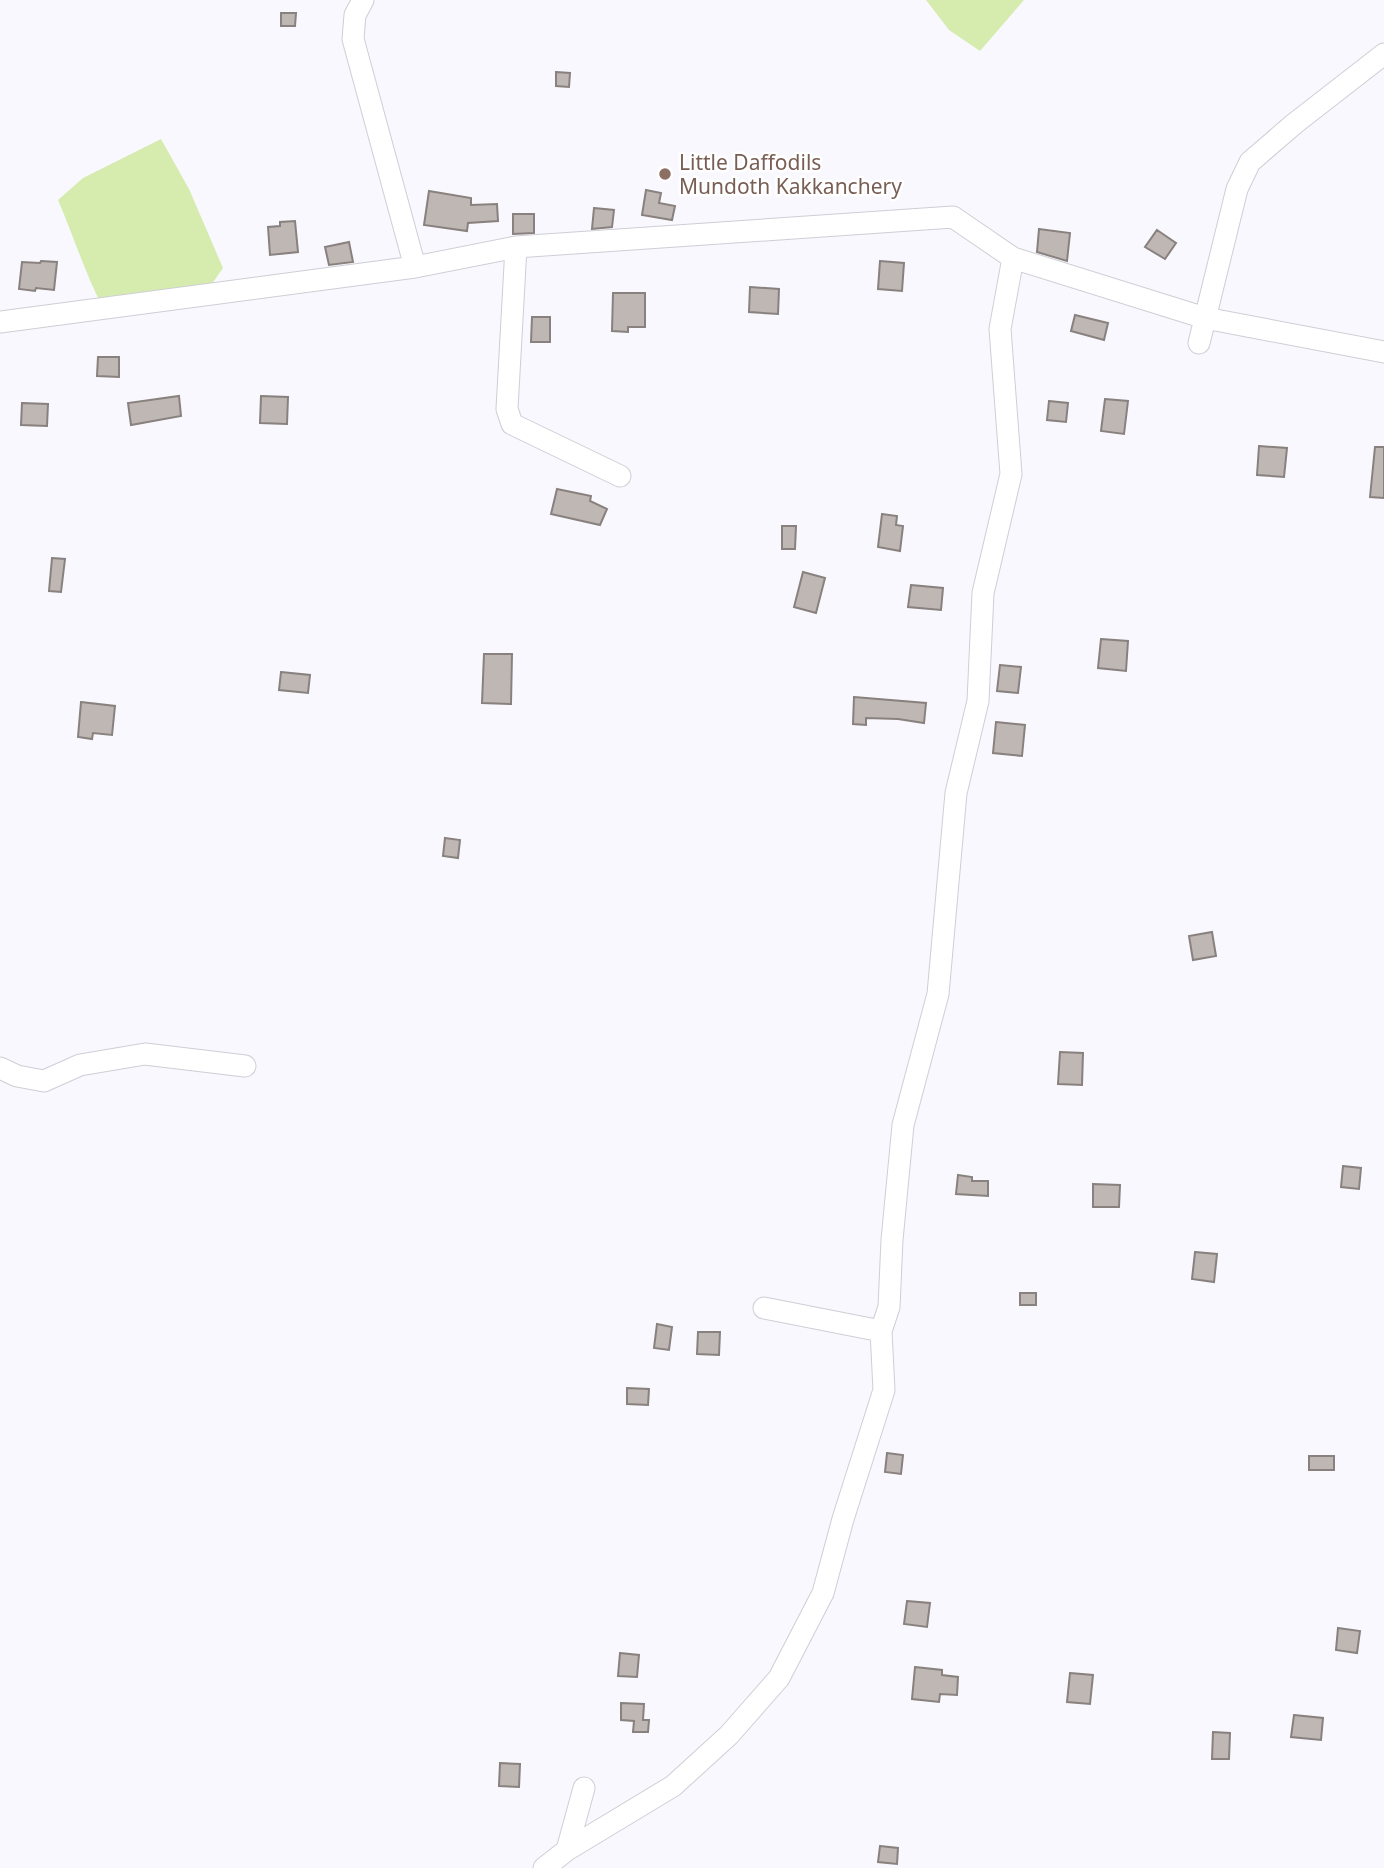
<svg xmlns="http://www.w3.org/2000/svg" width="1384" height="1868" font-family="'Noto Sans',sans-serif">
	<style>
		.green { fill: #d6ecae }
		.building { fill: #bfb7b4; stroke: #88817e; stroke-width: 2 }
		.lines { fill: none; stroke-linecap: round; stroke-linejoin: round }
		.minor-casing { stroke: #ceced6; stroke-width: 23 }
		.minor { stroke: #fff; stroke-width: 21 }
		.education-dot { fill: #8d6e63; stroke: #fff; stroke-width: 2.5 }
		.labels { text-anchor: middle; dominant-baseline: central; stroke-width: 5; stroke-linejoin: round; paint-order: stroke }
		.education-label { font-size: 21px; fill: #785e54; stroke: #fff; text-anchor: start }
	</style>
	<rect width="100%" height="100%" fill="#f8f8fe"/>
	<path class="green" d="M926,0H1024L980,51L949,30Z
		M161,139L189,189L223,268L207,291L101,304C84,270 73,235 58,200L83,178Z"/>
	<path class="building" d="M281,13H296L295,26H281Z
		M556,72L570,73L569,87L556,86Z
		M646,190L661,193L659,203L675,206L672,220L642,215Z
		M429,191L471,198V205L497,204L498,221L468,223L467,231L424,225Z
		M594,208L614,210L612,227L592,229Z
		M513,214H534V233L513,234Z
		M295,221L298,252L270,255L268,227L280,226V222Z
		M1039,229L1070,233L1067,261L1037,252Z
		M1157,230L1176,243L1165,259L1145,247Z
		M349,242L353,262L329,265L325,247Z
		M41,261L57,262L54,290L36,288L35,291L19,289L22,262L40,263Z
		M880,261L904,263L902,291L878,289Z
		M750,287L779,289L778,314L749,312Z
		M613,293H645V327H628V332L612,331Z
		M1075,315L1108,323L1104,340L1071,331Z
		M532,317H550V342H531Z
		M98,357H119V377L97,376Z
		M179,396L181,416L131,425L128,403Z
		M261,396L288,397L287,424L260,423Z
		M1105,399L1128,401L1124,434L1101,431Z
		M1049,401L1068,403L1066,422L1047,420Z
		M22,403L48,404L47,426L21,425Z
		M1259,446L1287,448L1284,477L1257,475Z
		M1375,447H1384V498L1370,497Z
		M557,489L591,496L590,501L607,509L600,525L551,514Z
		M882,514L897,516L896,525L903,526L900,551L878,547Z
		M782,526H796L795,549H782Z
		M52,558L65,559L61,592L49,591Z
		M803,572L825,578L816,613L794,607Z
		M911,585L943,588L941,610L908,607Z
		M1101,639L1128,641L1126,671L1098,668Z
		M484,654H512L511,704L482,703Z
		M1000,665L1021,667L1018,693L997,691Z
		M281,672L310,675L308,693L279,690Z
		M854,697L926,703L924,723L898,719L866,718V725L853,724Z
		M81,702L115,706L112,735L93,733L92,739L78,737Z
		M996,722L1025,725L1022,756L993,753Z
		M445,838L460,840L458,858L443,856Z
		M1212,932L1216,956L1193,960L1189,936Z
		M1060,1052L1083,1053L1082,1085L1058,1084Z
		M1343,1166L1361,1168L1359,1189L1341,1187Z
		M958,1175L972,1177V1181H988V1196L956,1194Z
		M1093,1184L1120,1185L1119,1207H1093Z
		M1195,1252L1217,1254L1214,1282L1192,1279Z
		M1020,1293H1036V1305H1020Z
		M657,1324L672,1327L669,1350L654,1348Z
		M698,1332H720L719,1355L697,1354Z
		M627,1388L649,1389L648,1405L627,1404Z
		M887,1453L903,1455L901,1474L885,1472Z
		M1309,1456H1334V1470H1309Z
		M907,1601L930,1603L927,1627L904,1624Z
		M1338,1628L1360,1631L1357,1653L1336,1650Z
		M620,1653L639,1655L637,1677L618,1676Z
		M915,1667L942,1670V1675L958,1677L957,1695L940,1694L939,1702L912,1699Z
		M1070,1673L1093,1675L1090,1704L1067,1702Z
		M621,1703L644,1704L643,1720H649L648,1732H633L634,1721L621,1720Z
		M1294,1715L1323,1718L1321,1740L1291,1737Z
		M1213,1732L1230,1733L1229,1759H1212Z
		M500,1763L520,1764L519,1787L499,1786Z
		M880,1846L898,1848L897,1864L878,1862Z"/>
	<g class="lines">
		<defs>
			<path id="minor" d="M363,0L355,15L353,39L415,267
				M516,247L507,409L512,424L620,476
				M0,322L415,267L516,247L953,217L1013,258L1205,318L1384,352
				M1199,343L1237,189L1250,162L1294,124L1384,54
				M0,1068L17,1076L44,1081L80,1065L145,1054L245,1066
				M764,1308L881,1331
				M567,1850L584,1788
				M544,1868L567,1850L673,1786L729,1735L779,1678L823,1593L843,1519L884,1390L881,1331L889,1307L892,1240L903,1125L938,994L956,793L978,701L983,593L1011,474L1000,329L1013,258"/>
		</defs>
		<use href="#minor" class="minor-casing"/>
		<use href="#minor" class="minor"/>
	</g>
	<circle class="education-dot" cx="665" cy="174" r="7"/>
	<g class="labels">
		<g class="education-label">
			<text x="679" y="162">Little Daffodils<tspan x="679" dy="24">Mundoth Kakkanchery</tspan></text>
		</g>
	</g>
</svg>
